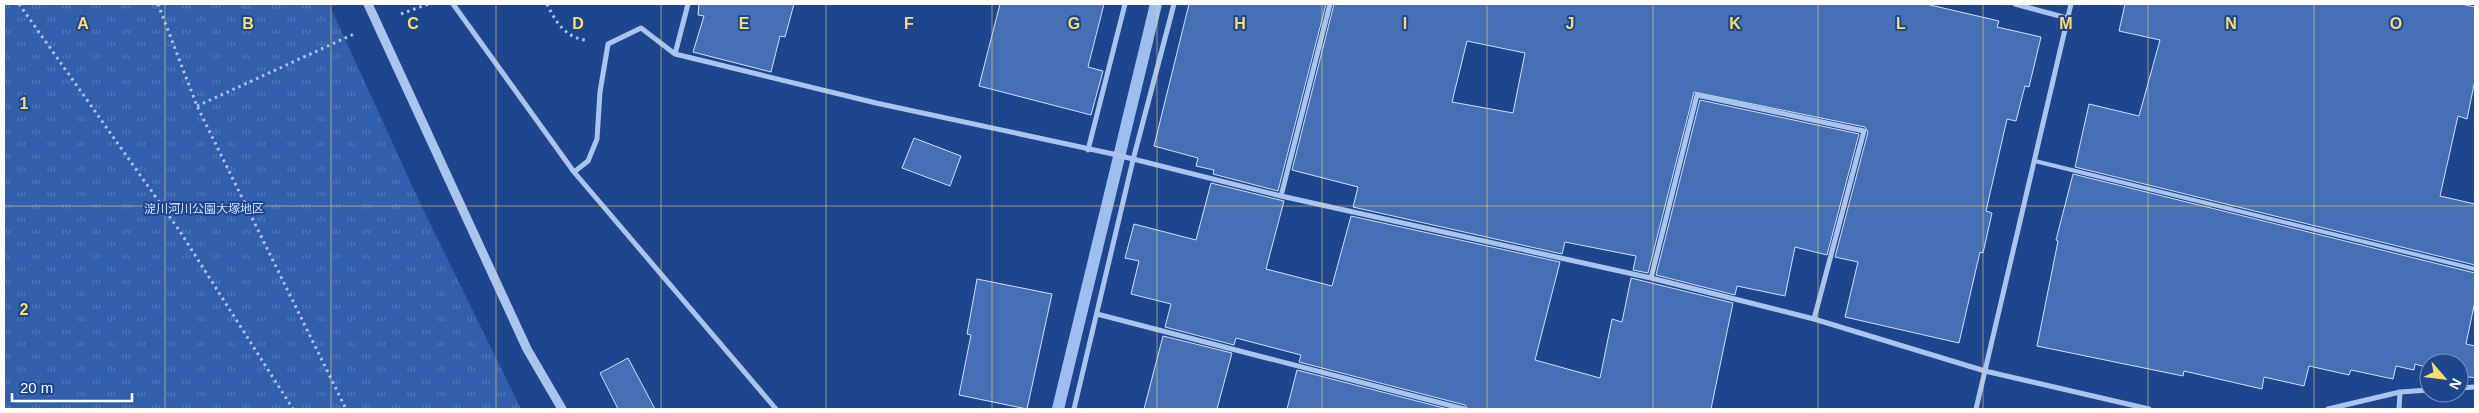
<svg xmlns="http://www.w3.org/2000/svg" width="2479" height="413" font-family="Arial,'Noto Sans JP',sans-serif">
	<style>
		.park { fill: url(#park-tufts) }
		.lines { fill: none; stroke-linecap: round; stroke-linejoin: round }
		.stream { stroke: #9fbeef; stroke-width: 12 }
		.building { fill: #4670b6; stroke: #d1e0f9; fill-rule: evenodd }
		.path { stroke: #abc4ed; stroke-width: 3; stroke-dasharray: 2.5 4; stroke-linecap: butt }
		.service { stroke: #abc4ed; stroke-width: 4 }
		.minor { stroke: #abc4ed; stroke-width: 5 }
		.tertiary { stroke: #abc4ed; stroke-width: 9 }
		.grid { fill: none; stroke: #fcdd6a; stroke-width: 1; stroke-opacity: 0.55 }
		.labels { text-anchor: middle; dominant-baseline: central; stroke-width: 4; stroke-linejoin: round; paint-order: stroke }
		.park-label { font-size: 12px; fill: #d1e0f9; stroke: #1d468e }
		.grid-label { font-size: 16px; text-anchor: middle; font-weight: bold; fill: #fcdd6a; stroke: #1d468e; stroke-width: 4; stroke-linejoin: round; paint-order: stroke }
	</style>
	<defs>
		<pattern id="park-tufts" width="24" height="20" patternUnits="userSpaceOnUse" patternTransform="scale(1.25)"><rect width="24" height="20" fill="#315fac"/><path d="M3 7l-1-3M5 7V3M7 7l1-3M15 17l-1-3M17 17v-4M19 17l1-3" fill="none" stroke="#5077b8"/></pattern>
	</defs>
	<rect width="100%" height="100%" fill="#1d468e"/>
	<path class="park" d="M4,4H329L420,203L521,409H4Z"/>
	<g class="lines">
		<path class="stream" d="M1058,409L1156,4"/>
	</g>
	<path class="building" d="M699,4H794L785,37L780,36L771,72L693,52L704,16L698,15Z
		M1000,4H1104L1088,67L1103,71L1091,115L979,86Z
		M1189,4H1326L1278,191L1213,174L1214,170L1196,166L1198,158L1154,146Z
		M1334,4H1926L1999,21L1997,27L2041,37L2029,87L2025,86L2016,121L2007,119L1986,211L1992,213L1983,253L1980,252L1959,343L1845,317L1858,262L1835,257L1868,132L1865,127L1694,92L1648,273L1633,270L1636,256L1565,242L1562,254L1353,207L1358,187L1292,170ZM1467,41L1525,53L1513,113L1452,102Z
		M2125,4H2461L2475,7V80L2467,119L2458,116L2440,196L2475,204V265L2075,167L2089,104L2139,116L2160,40L2119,31Z
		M1700,100L1859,134L1827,255L1795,247L1785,296L1737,286L1735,295L1656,275Z
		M914,138L961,156L950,186L902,168Z
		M2073,174L2475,273V301L2466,344L2475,346V378L2459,375V363H2429V368L2415,364L2414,370L2396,366L2393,379L2351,370L2349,375L2309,366L2304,386L2264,377L2262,389L2184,371L2183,376L2037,346L2058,241L2056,240Z
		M1211,183L1284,201L1266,269L1332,286L1351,216L1560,262L1535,360L1600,378L1612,319L1622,322L1631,278L1733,303L1711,409H1468L1465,405L1299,362L1301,355L1236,338L1234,345L1165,327L1171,304L1131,294L1139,261L1125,258L1134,224L1196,240Z
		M977,279L1052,294L1027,409L959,395L971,335L967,334Z
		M1163,336L1232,353L1217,409H1144Z
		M628,358L655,409H618L600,373Z
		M1297,370L1448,409H1287Z"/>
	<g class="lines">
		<path class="path" d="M19,4L179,230L293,409
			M158,4L197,106L346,409
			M547,4C555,21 565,37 585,40
			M401,14L428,4
			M197,106L354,34"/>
		<path class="service" d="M2035,161L2475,269"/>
		<path class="minor" d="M453,4L574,172L776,409
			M2015,4L2067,18
			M675,54L688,4
			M1088,150L1125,4
			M574,172L588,161L597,139L600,92L608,44L641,28L675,54L876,103L1113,154L1281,196L1651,278L1814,319L1985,371L2149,409
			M1281,196L1330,4
			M1651,278L1697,95L1864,131L1814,319
			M1097,314L1464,409
			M2459,388L2475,387
			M1074,409L1133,160L1174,4
			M1976,409L2071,4
			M2328,409L2400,392L2429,390
			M2399,409L2400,392"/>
		<path class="tertiary" d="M368,4L527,349L562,409"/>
	</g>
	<path class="grid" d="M165,4V409M331,4V409M496,4V409M661,4V409M826,4V409M992,4V409M1157,4V409M1322,4V409M1487,4V409M1653,4V409M1818,4V409M1983,4V409M2148,4V409M2314,4V409M4,206H2475"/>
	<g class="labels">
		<g class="park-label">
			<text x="204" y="209">淀川河川公園大塚地区</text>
		</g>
	</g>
	<g class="grid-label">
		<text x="83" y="29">A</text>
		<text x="248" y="29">B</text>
		<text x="413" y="29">C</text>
		<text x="578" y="29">D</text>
		<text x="744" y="29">E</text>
		<text x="909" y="29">F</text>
		<text x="1074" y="29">G</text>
		<text x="1240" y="29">H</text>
		<text x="1405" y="29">I</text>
		<text x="1570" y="29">J</text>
		<text x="1735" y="29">K</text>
		<text x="1901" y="29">L</text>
		<text x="2066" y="29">M</text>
		<text x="2231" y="29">N</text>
		<text x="2396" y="29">O</text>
		<text x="24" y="109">1</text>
		<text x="24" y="315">2</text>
	</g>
	<rect width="2479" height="413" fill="none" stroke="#ffffff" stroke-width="10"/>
	<g transform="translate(2444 378) rotate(118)"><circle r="24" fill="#1d468e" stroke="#7790bb"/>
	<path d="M0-4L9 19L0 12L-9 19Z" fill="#fcdd6a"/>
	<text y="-8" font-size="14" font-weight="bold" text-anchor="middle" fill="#ffffff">N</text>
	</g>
	<path d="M12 393v8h120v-8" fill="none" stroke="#ffffff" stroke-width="2.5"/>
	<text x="20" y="393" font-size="15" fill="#ffffff" stroke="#1d468e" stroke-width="4" paint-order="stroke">20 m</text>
</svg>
